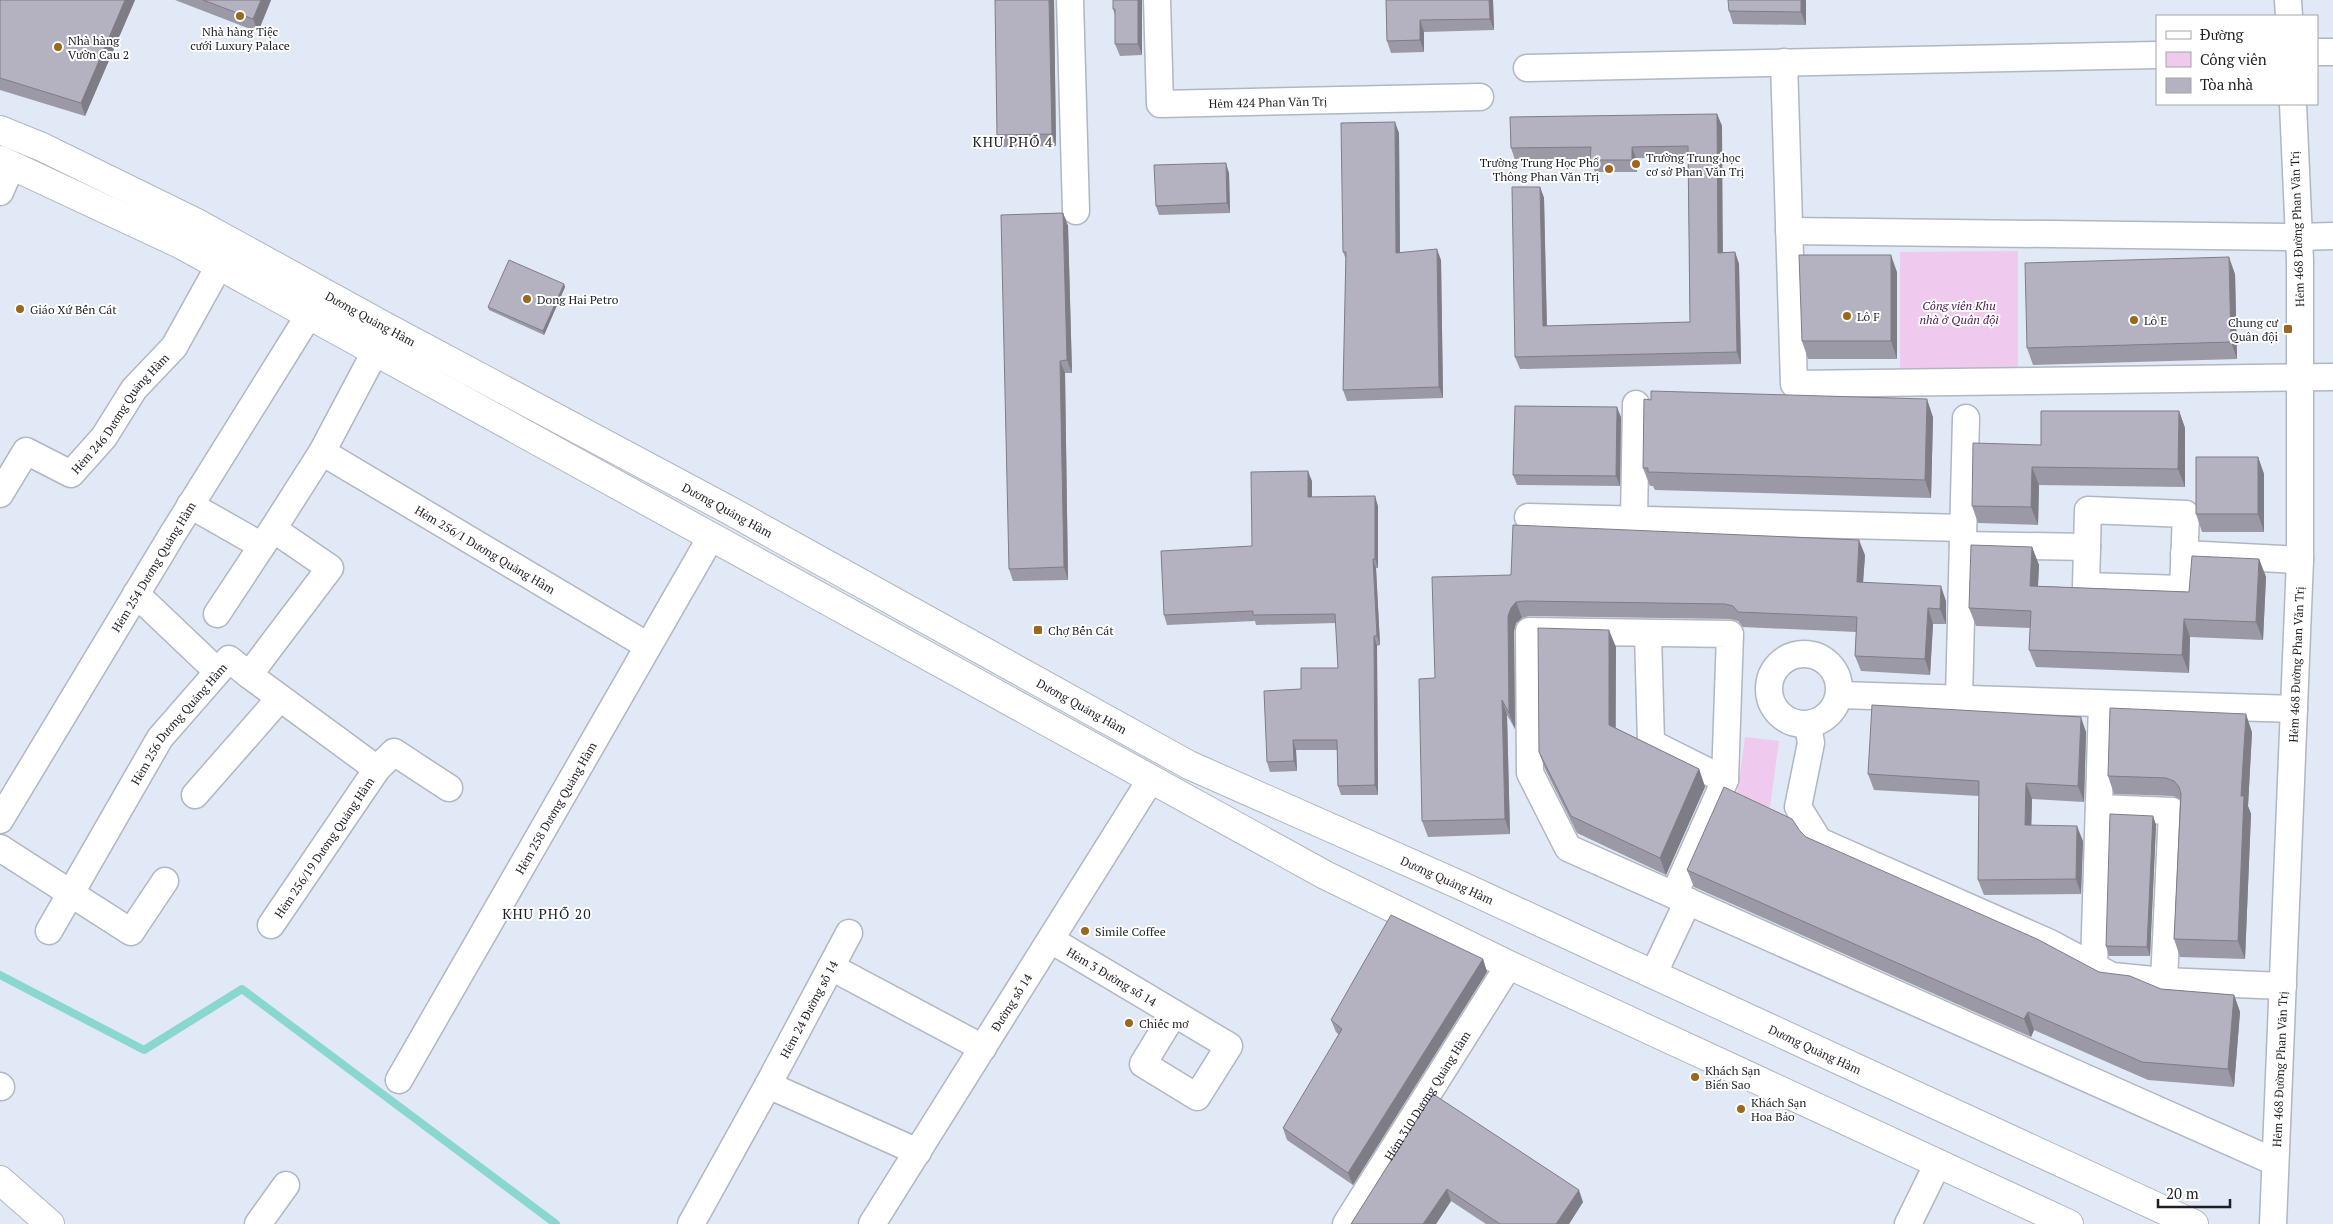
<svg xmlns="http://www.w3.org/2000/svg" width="2333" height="1224" font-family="'PT Serif',serif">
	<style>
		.green { fill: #efcaee }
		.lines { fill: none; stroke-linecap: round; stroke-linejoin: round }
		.stream { stroke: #89d7cf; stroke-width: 8 }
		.minor-casing { stroke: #afb7c2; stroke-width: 29 }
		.tertiary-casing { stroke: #afb7c2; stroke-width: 30 }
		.minor { stroke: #fff; stroke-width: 26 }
		.tertiary { stroke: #fff; stroke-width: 28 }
		.wall { fill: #9b99a5 }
		.shaded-wall { fill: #7e7d86 }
		.building { fill: #b4b2c0; stroke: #7e7d86 }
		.poi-dot { fill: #9a671c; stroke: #fff; stroke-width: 2 }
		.labels { text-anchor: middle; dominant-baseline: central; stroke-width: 4; stroke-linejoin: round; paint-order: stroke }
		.poi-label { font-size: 12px; fill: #1c1f24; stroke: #fff; text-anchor: start }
		.street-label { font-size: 12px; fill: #1c1f24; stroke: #fff }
		.park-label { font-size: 12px; font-style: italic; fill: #4a154b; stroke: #fff }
		.neighbourhood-label { font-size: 14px; letter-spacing: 1px; fill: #1c1f24; stroke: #fff }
	</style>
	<rect width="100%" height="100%" fill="#e0e9f5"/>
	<path class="green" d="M2018,251V372H1900V252Z
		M1745,737L1779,741L1770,807L1736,803Z"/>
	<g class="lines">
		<path class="stream" d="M0,975L144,1050L242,989L556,1224"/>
		<defs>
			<g id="minor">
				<path d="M1070,0L1076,211"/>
				<path id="s1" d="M1157,0L1160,104L1480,97"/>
				<path d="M2288,0L2289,16"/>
				<path d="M2317,52H2333"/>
				<path d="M1784,62L1794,384L2333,377"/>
				<path d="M1527,68L2157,55"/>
				<path d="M0,192L12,165"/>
				<path d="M1789,231L2298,237L2333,236"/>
				<path id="s2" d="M322,452L648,646"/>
				<path id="s3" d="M0,494L26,451L71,474L104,437L134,389L174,347L219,266"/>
				<path d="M190,505L262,546"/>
				<path d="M2088,510L2186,514L2183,589L2086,586Z"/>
				<path d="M1528,517L1963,528"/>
				<path d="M1634,520L1636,404"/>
				<path d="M1963,545L2087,547"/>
				<path d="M2184,554L2300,560"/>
				<path d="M136,594L217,671"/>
				<path d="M217,614L273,529"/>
				<path d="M1648,633L1651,743L1725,780"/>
				<circle cx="1804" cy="689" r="35"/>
				<path d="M249,675L377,769"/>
				<path d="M1839,695L2294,709"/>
				<path d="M1959,699L1966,418"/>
				<path d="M1808,725L1811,743L1798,807L1819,841L2050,943L2112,976L2164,981L2283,986"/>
				<path d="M195,795L280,698"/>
				<path d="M2099,808L2172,811L2164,981"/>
				<path id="s4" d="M0,820L172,535L309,315"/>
				<path d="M0,848L131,932L165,881"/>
				<path d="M1674,895L1725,780L1730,634L1529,631L1530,773L1568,848L2275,1162"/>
				<path id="s5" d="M271,925L377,769L394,752L449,788"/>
				<path id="s6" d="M49,931L160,738L229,659L249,675L330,568L273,529L322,452L375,352"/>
				<path id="s7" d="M1051,940L1229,1046L1197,1097L1143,1064L1174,1013"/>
				<path d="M2094,965L2102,704"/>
				<path d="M831,967L983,1048"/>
				<path d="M1653,975L1688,901"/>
				<path id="s8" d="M399,1080L711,537"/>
				<path d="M768,1085L918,1152"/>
				<path d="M0,1086L1,1087"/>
				<path d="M258,1224L286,1185"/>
				<path id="s9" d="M691,1224L768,1085L849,933"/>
				<path id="s10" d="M872,1224L1151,779"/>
				<path id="s11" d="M1346,1224L1509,965"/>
				<path d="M1908,1224L1938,1163"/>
				<path id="s12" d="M2273,1224L2300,560V261L2293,104"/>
			</g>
			<g id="tertiary">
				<path id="s13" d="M0,130L42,147L195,222L388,328L727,509L1189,765L1462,886L2194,1224"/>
				<path d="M0,160L182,245L1325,875L1509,965L2069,1224"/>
				<path d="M0,1180L50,1224"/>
			</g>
		</defs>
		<use href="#minor" class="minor-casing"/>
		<use href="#tertiary" class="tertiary-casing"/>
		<use href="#minor" class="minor"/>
		<use href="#tertiary" class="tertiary"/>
	</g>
	<path class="wall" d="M0,0H135L85,116L0,90Z
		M175,0H271L258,32Z
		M1054,0L1056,146L1002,147L997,135Z
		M1142,0V55L1120,56L1115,44V15L1113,9Z
		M1386,0H1493L1494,30L1424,32V52L1391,53L1387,41Z
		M1806,0V25L1733,24L1729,11Z
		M1717,114L1722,126V252H1735L1739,264L1741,364L1520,369L1515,357L1540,187L1544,198L1547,326L1690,322L1688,158H1636L1637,172H1595L1590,159L1515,160L1511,148Z
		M1399,133L1400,252L1441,260L1443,398L1347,401L1343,390L1346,259L1343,252Z
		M1229,173L1230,213L1159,215L1156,206Z
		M1063,213L1068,226L1072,373H1065L1068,580L1013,581L1009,569Z
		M1897,272V359H1808L1802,341Z
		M2235,274L2237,359L2033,365L2027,348Z
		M564,284L565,287L544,335L489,310L488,307Z
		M1651,400L1933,417L1931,498L1655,490L1653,486H1650L1643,468Z
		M2179,411L2185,428V487L2039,485L2038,525L1978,523L1972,506L2041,445Z
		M1621,417L1620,486L1517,485L1513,475Z
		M2258,457L2264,474V532H2202L2196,514Z
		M1312,481V497L1378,506V568H1376L1380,645L1377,646L1378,795H1341L1338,786L1337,750H1296L1297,771L1270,772L1267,762L1301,689L1338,668L1336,623L1256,625L1255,621L1167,625L1164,615L1252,546Z
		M2032,547L2039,565L2038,586L2189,592L2259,559L2266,577L2263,640L2190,637L2189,673L2036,667L2029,650L2030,628L1976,626L1969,608Z
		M1865,555L1863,582L1946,601V624H1933L1930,675L1861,671L1855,656L1856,632L1743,627L1738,621L1730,619L1529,616L1522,618L1516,623L1514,631L1515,729L1507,715L1510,834L1428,837L1422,821L1435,678L1511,575Z
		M1616,647V728L1699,769L1705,787L1666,875L1577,833L1545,769L1539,752Z
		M2086,732L2084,802L2032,799L2031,825L2083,841L2081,894L1984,895L1978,880L1979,796L1874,790L1868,774Z
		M2252,732L2248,806L2251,814L2245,959L2180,957L2174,939L2180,799L2173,796L2114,794L2108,776Z
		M2153,816L2156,825L2150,956H2109L2106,946Z
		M1800,831L1806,837L2099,972L2161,989L2234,995L2240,1012L2234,1087L2148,1080L2034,1030L2031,1037L1694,887L1687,870Z
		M1483,959L1487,972L1353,1185L1287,1140L1283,1128L1339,1035L1336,1032L1331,1020Z
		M1433,1094L1583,1202L1569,1224H1486L1451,1201L1436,1224H1351Z"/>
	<path class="shaded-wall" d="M125,0H135L85,116L81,103Z
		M261,0H271L258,32L253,19Z
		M1049,0H1054L1056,146L1052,134Z
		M1138,0H1142V55L1138,44Z
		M1489,0H1493L1494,30L1490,19Z
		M1801,0H1806V25L1801,12Z
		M1420,20L1424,32V52L1420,40Z
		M1717,114L1722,126L1723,264L1718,253Z
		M1395,122L1399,133L1400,264L1396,253Z
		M1632,147L1636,158L1637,172L1632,160Z
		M1226,163L1229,173L1230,213L1227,203Z
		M1540,187L1544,198L1547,338L1543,326Z
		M1063,213L1068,226L1072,373L1067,360Z
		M1437,249L1441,260L1443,398L1439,387Z
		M1735,252L1739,264L1741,364L1737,352Z
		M1891,255L1897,272V359L1891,341Z
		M2229,257L2235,274L2237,359L2231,342Z
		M564,284L565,287L544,335L543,331Z
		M1060,361L1065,373L1068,580L1064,567Z
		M1927,399L1933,417L1931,498L1925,480Z
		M1617,407L1621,417L1620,486L1616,476Z
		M2179,411L2185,428V487L2178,469Z
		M2258,457L2264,474V532L2258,514Z
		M2032,467L2039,485L2038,525L2031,507Z
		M1308,471L1312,481V506L1308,497Z
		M1375,496L1378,506V568L1375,559Z
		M1859,540L1865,555L1862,597L1857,582Z
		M2032,547L2039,565L2037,604L2030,586Z
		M1373,559L1376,568L1380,645L1377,636Z
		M2259,559L2266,577L2263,640L2256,622Z
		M1941,586L1946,601V624L1940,609Z
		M1516,602L1522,618L1516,623L1514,631L1515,729L1509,713L1508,616L1511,608Z
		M1928,608L1933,624L1930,675L1925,659Z
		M2184,619L2190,637L2189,673L2182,655Z
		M1609,630L1616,647L1615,743L1609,725Z
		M1374,636L1377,646L1378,795L1375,785Z
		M1502,700L1507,715L1510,834L1505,819Z
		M2246,714L2252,732L2248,806L2251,814L2245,959L2238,941L2241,796Z
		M2081,717L2086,732L2084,802L2078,786Z
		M1293,740L1296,750L1297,771L1294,761Z
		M1699,769L1705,787L1666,875L1660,858Z
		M2026,783L2032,799L2031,840L2025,825Z
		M2153,816L2156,825L2150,956L2147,947Z
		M2077,826L2083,841L2081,894L2076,879Z
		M1483,959L1487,972L1353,1185L1348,1173Z
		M2234,995L2240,1012L2234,1087L2228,1069Z
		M2028,1012L2034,1030L2031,1037L2024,1019Z
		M1447,1189L1451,1201L1436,1224H1423Z
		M1579,1190L1583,1202L1569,1224H1556Z"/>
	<path class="building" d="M0,0H125L81,103L0,78Z
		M203,0H261L253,19Z
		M995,0H1049L1052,134L997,135Z
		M1113,0H1138V44H1115V9H1113Z
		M1386,0H1489L1490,19L1420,20V40L1387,41Z
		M1728,0H1801V12L1729,11Z
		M1717,114L1718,253L1735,252L1737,352L1515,357L1512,187H1540L1543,326L1690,322L1688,146L1632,147V160H1590L1591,147L1511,148L1510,117Z
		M1395,122L1396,253L1437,249L1439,387L1343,390L1346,252H1343L1341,123Z
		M1226,163L1227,203L1156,206L1154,165Z
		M1063,213L1067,360L1060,361L1064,567L1009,569L1001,215Z
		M1799,255H1891V341H1802Z
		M2229,257L2231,342L2027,348L2025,263Z
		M509,260L564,284L543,331L488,307Z
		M1651,391L1927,399L1925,480L1648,472V468H1643L1644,399L1651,400Z
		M1515,406L1617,407L1616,476L1513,475Z
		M2041,411H2179L2178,469L2032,467L2031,507L1972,506L1973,443L2041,445Z
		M2196,457H2258V514H2196Z
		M1308,471V497L1375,496V559H1373L1377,636H1374L1375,785L1338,786L1337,740H1293L1294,761L1267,762L1264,691L1301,689V668H1338L1335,614L1253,615V611L1164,615L1161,551L1252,546L1251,472Z
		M1513,525L1859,540L1857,582L1941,586L1940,609L1928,608L1925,659L1855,656L1857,617L1738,612L1733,606L1725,604L1524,601L1516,602L1511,608L1508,616L1509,713L1502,700L1505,819L1422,821L1419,679L1435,678L1432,577L1511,575Z
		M1971,545L2032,547L2030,586L2189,592L2192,556L2259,559L2256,622L2184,619L2182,655L2029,650L2031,611L1969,608Z
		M1538,628L1609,630V725L1699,769L1660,858L1571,816L1539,752Z
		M1872,705L2081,717L2078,786L2026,783L2025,825L2077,826L2076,879L1978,880L1979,781L1868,774Z
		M2110,708L2246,714L2241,796H2244L2238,941L2174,939L2181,794L2179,787L2174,781L2166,778L2108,776Z
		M1724,787L1792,819L1800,831L1806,837L2037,939L2099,972L2130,976L2161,989L2234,995L2228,1069L2142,1062L2028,1012L2024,1019L1687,870Z
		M2110,814L2153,816L2147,947L2106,946Z
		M1391,915L1483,959L1348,1173L1283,1128L1342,1029L1331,1020Z
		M1433,1094L1579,1190L1556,1224H1500L1447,1189L1423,1224H1351Z"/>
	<g class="poi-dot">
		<circle cx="240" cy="16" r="5"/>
		<circle cx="58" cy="47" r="5"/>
		<circle cx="1636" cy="164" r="5"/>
		<circle cx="1609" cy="169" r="5"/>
		<circle cx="527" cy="299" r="5"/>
		<circle cx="20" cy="309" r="5"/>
		<circle cx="1847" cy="316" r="5"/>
		<circle cx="2134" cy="320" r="5"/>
		<rect x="2283" y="324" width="10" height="10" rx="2.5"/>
		<rect x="1033" y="625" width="10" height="10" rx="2.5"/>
		<circle cx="1085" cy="931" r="5"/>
		<circle cx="1129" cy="1023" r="5"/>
		<circle cx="1695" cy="1077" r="5"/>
		<circle cx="1741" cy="1109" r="5"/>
	</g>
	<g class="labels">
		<g class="poi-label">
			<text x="240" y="31" text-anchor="middle">Nhà hàng Tiệc<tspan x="240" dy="14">cưới Luxury Palace</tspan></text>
			<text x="68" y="40">Nhà hàng<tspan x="68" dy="14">Vườn Cau 2</tspan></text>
			<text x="1646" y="157">Trường Trung học<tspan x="1646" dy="14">cơ sở Phan Văn Trị</tspan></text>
			<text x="1599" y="162" text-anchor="end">Trường Trung Học Phổ<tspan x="1599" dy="14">Thông Phan Văn Trị</tspan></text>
			<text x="537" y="299">Dong Hai Petro</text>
			<text x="30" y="309">Giáo Xứ Bến Cát</text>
			<text x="1857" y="316">Lô F</text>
			<text x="2144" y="320">Lô E</text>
			<text x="2278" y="322" text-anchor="end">Chung cư<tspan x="2278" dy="14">Quân đội</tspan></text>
			<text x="1048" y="630">Chợ Bến Cát</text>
			<text x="1095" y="931">Simile Coffee</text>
			<text x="1139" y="1023">Chiếc mơ</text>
			<text x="1705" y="1070">Khách Sạn<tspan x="1705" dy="14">Biển Sao</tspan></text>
			<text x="1751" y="1102">Khách Sạn<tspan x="1751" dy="14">Hoa Bảo</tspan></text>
		</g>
		<g class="street-label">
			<text stroke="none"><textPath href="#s1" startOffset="212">Hẻm 424 Phan Văn Trị</textPath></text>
			<text transform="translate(2297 229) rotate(-92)">Hẻm 468 Đường Phan Văn Trị</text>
			<text stroke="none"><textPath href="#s13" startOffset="416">Dương Quảng Hàm</textPath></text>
			<text stroke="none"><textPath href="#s3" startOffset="179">Hẻm 246 Dương Quảng Hàm</textPath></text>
			<text stroke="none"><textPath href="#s13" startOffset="821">Dương Quảng Hàm</textPath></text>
			<text stroke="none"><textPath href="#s2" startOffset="190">Hẻm 256/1 Dương Quảng Hàm</textPath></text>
			<text stroke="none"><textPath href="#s4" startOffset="296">Hẻm 254 Dương Quảng Hàm</textPath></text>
			<text stroke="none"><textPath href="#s12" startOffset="560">Hẻm 468 Đường Phan Văn Trị</textPath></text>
			<text stroke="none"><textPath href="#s13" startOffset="1226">Dương Quảng Hàm</textPath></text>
			<text stroke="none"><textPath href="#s6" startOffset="245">Hẻm 256 Dương Quảng Hàm</textPath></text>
			<text stroke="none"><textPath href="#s8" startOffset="314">Hẻm 258 Dương Quảng Hàm</textPath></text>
			<text stroke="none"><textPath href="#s5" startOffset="94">Hẻm 256/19 Dương Quảng Hàm</textPath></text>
			<text stroke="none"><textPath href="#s13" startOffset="1631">Dương Quảng Hàm</textPath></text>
			<text stroke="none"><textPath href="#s7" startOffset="71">Hẻm 3 Đường số 14</textPath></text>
			<text stroke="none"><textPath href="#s10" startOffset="262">Đường số 14</textPath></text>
			<text stroke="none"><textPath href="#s9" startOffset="245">Hẻm 24 Đường số 14</textPath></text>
			<text stroke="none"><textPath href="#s13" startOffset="2036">Dương Quảng Hàm</textPath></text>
			<text stroke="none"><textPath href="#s12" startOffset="155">Hẻm 468 Đường Phan Văn Trị</textPath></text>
			<text stroke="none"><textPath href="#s11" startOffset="152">Hẻm 310 Dương Quảng Hàm</textPath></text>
		</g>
		<g class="park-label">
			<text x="1959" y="305">Công viên Khu<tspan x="1959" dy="14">nhà ở Quân đội</tspan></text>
		</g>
		<g class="neighbourhood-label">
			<text x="1013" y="141">KHU PHỐ 4</text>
			<text x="547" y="913">KHU PHỐ 20</text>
		</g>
	</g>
	<rect x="2156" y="15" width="162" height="90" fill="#ffffff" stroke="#a4a5a7"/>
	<rect x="2166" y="31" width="25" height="8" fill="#ffffff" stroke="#a4a5a7"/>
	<text x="2200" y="40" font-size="15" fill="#1c1f24">Đường</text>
	<rect x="2166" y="52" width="25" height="15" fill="#efcaee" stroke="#a4a5a7"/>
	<text x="2200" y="65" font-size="15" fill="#1c1f24">Công viên</text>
	<rect x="2166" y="78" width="25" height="15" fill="#b4b2c0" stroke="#a4a5a7"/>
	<text x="2200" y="90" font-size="15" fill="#1c1f24">Tòa nhà</text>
	<path d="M2158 1199v8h72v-8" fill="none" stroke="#1c1f24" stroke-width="2.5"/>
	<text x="2166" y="1199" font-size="15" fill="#1c1f24" stroke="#ffffff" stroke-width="4" paint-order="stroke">20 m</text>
</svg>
